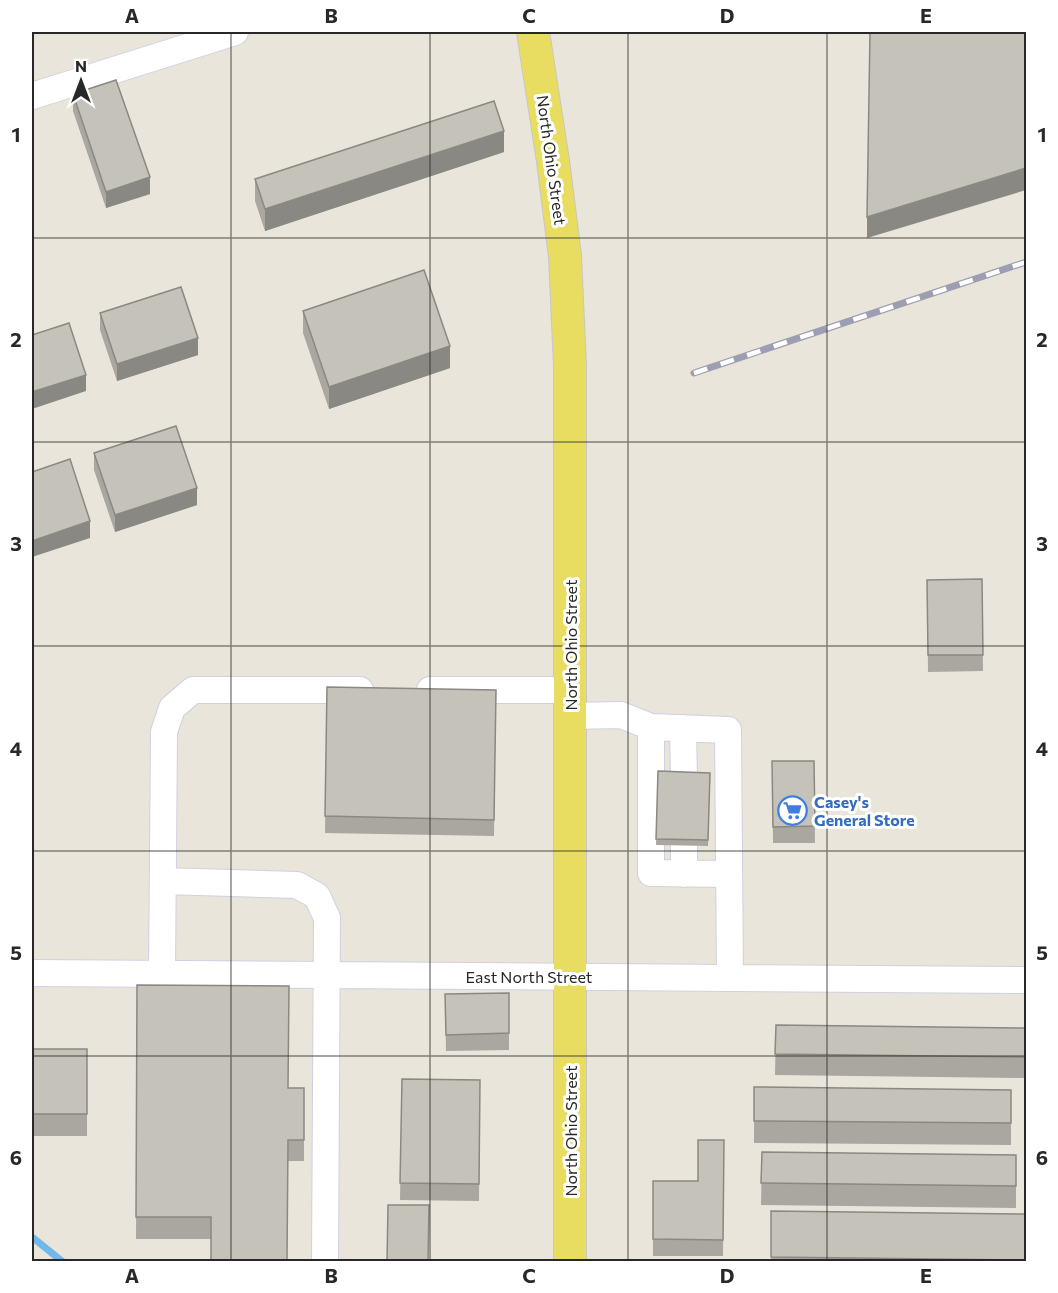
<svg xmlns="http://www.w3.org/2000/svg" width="1058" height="1293" font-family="Commissioner,sans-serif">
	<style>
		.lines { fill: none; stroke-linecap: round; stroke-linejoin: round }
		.stream { stroke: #72b7e8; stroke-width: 7 }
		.minor-casing { stroke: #d0d0e0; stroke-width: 28 }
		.major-casing { stroke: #c7c7c7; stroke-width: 34 }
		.minor { stroke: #fff; stroke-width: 26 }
		.major { stroke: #e9dd61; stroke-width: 32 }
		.rail-casing { stroke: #9e9eb2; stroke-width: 7 }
		.rail { stroke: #fff; stroke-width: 4.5; stroke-dasharray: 14; stroke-linecap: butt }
		.wall { fill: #a9a7a0 }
		.shaded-wall { fill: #8a8882 }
		.building { fill: #c5c2ba; stroke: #8a8882; stroke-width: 1.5 }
		.grid { fill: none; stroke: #282828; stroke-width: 1.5; stroke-opacity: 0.55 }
		.labels { text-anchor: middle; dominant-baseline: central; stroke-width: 6; stroke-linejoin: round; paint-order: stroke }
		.street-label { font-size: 16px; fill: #282828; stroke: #fff }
		.shop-label { font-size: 16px; font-weight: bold; fill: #366cbe; stroke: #fff; text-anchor: start }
		.neatline { fill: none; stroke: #282828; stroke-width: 2 }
		.grid-label { font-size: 20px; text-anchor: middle; font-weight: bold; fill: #282828 }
	</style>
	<rect width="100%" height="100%" fill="#eae5da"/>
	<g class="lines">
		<path class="stream" d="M32,1237L63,1262"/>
		<defs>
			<path id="minor" d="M32,96L235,32
				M430,690H570
				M570,716L621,715L651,727L728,730L730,978
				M651,727V873L728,874
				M683,728L684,778
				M684,874V845
				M163,881L297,885L317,896L327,918L325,1262
				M32,973L1026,980
				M162,974L164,732L172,708L193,690H360"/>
			<path id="major" d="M533,32L553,161L565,256L570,366V1262"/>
		</defs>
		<use href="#minor" class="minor-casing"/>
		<use href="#major" class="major-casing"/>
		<use href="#minor" class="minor"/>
		<use href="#major" class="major"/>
		<defs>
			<path id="rail" d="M694,373L1026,262"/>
		</defs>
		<use href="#rail" class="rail-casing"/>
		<use href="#rail" class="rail"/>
	</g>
	<path class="wall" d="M73,94L150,194L106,208L73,111Z
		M504,152L265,231L255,201V179Z
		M303,311L450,368L329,409L303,333Z
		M100,313L198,355L117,381L100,330Z
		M94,453L197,505L115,532L94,470Z
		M982,579L983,671L928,672L927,580Z
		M327,687L496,690L494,836L325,833Z
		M772,761H814L815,843H773Z
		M658,771L710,773L708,846L656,845Z
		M137,985L288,1088H304V1161H288L211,1239H136Z
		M509,993V1050L446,1051L445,994Z
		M776,1025L1026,1028V1078L775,1075Z
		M32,1049H87V1136H32Z
		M402,1079L480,1080L479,1201L400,1200Z
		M754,1087L1011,1090V1145L754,1143Z
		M724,1140L723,1256H653V1181H698Z
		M762,1152L1016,1155V1208L761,1205Z
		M771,1211L1026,1214V1262H771Z"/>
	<path class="shaded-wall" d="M504,131V152L265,231V209Z
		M1026,168V190L867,238V217Z
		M150,177V194L106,208V192Z
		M198,338V355L117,381V364Z
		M450,346V368L329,409V387Z
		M86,375V391L32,409V392Z
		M197,488V505L115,532V515Z
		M90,521V538L32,557V541Z"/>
	<path class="building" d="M870,32H1026V168L867,217Z
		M116,80L150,177L106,192L73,94Z
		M494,101L504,131L265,209L255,179Z
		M424,270L450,346L329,387L303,311Z
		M181,287L198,338L117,364L100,313Z
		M69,323L86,375L32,392V335Z
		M176,426L197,488L115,515L94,453Z
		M70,459L90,521L32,541V472Z
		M982,579L983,655H928L927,580Z
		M327,687L496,690L494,820L325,816Z
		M772,761H814L815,826L773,827Z
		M658,771L710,773L708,840L656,839Z
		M137,985L289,986L288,1088H304V1140H288L287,1262H211V1217H136Z
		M509,993V1033L446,1035L445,994Z
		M776,1025L1026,1028V1057L775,1054Z
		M32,1049H87V1114H32Z
		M402,1079L480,1080L479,1184L400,1183Z
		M754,1087L1011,1090V1123L754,1121Z
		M698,1140H724L723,1240L653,1239V1181H698Z
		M762,1152L1016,1155V1186L761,1183Z
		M388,1205H429L428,1262H387Z
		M771,1211L1026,1214V1260L771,1257Z"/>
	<path class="grid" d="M231,32V1262M430,32V1262M628,32V1262M827,32V1262M32,238H1026M32,442H1026M32,646H1026M32,851H1026M32,1056H1026"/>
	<defs>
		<symbol id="supermarket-ring" viewBox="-11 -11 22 22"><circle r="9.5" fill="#fff" stroke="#3f7fe0" stroke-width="1.5"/><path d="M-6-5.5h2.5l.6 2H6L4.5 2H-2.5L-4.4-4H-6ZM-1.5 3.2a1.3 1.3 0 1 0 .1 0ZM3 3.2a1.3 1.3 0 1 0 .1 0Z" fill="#3f7fe0"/></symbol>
	</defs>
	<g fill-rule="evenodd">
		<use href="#supermarket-ring" x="776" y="794" width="33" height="33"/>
	</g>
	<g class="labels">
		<g class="street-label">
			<text transform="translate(552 160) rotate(82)">North Ohio Street</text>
			<text transform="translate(570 645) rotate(-90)">North Ohio Street</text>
			<text x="529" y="976">East North Street</text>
			<text transform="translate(570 1131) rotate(-90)">North Ohio Street</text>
		</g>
		<g class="shop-label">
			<text x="814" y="801">Casey's<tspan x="814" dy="18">General Store</tspan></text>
		</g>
	</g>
	<rect width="1058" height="1293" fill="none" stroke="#ffffff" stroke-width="66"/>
	<g transform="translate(81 81)" stroke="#ffffff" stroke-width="4.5" paint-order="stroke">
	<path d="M0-4.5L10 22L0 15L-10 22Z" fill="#282828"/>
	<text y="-9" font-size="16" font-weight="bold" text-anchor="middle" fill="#282828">N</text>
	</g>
	<rect x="33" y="33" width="992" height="1227" class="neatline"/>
	<g class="grid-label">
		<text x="132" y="23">A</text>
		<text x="331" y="23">B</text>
		<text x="529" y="23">C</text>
		<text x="727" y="23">D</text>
		<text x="926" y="23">E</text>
		<text x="16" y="142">1</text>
		<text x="1042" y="142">1</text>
		<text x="16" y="347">2</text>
		<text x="1042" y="347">2</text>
		<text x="16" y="551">3</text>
		<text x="1042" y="551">3</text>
		<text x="16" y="756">4</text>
		<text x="1042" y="756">4</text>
		<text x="16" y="960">5</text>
		<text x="1042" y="960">5</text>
		<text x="16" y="1165">6</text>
		<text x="1042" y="1165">6</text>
		<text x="132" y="1283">A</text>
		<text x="331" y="1283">B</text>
		<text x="529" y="1283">C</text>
		<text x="727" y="1283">D</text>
		<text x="926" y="1283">E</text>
	</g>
</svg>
